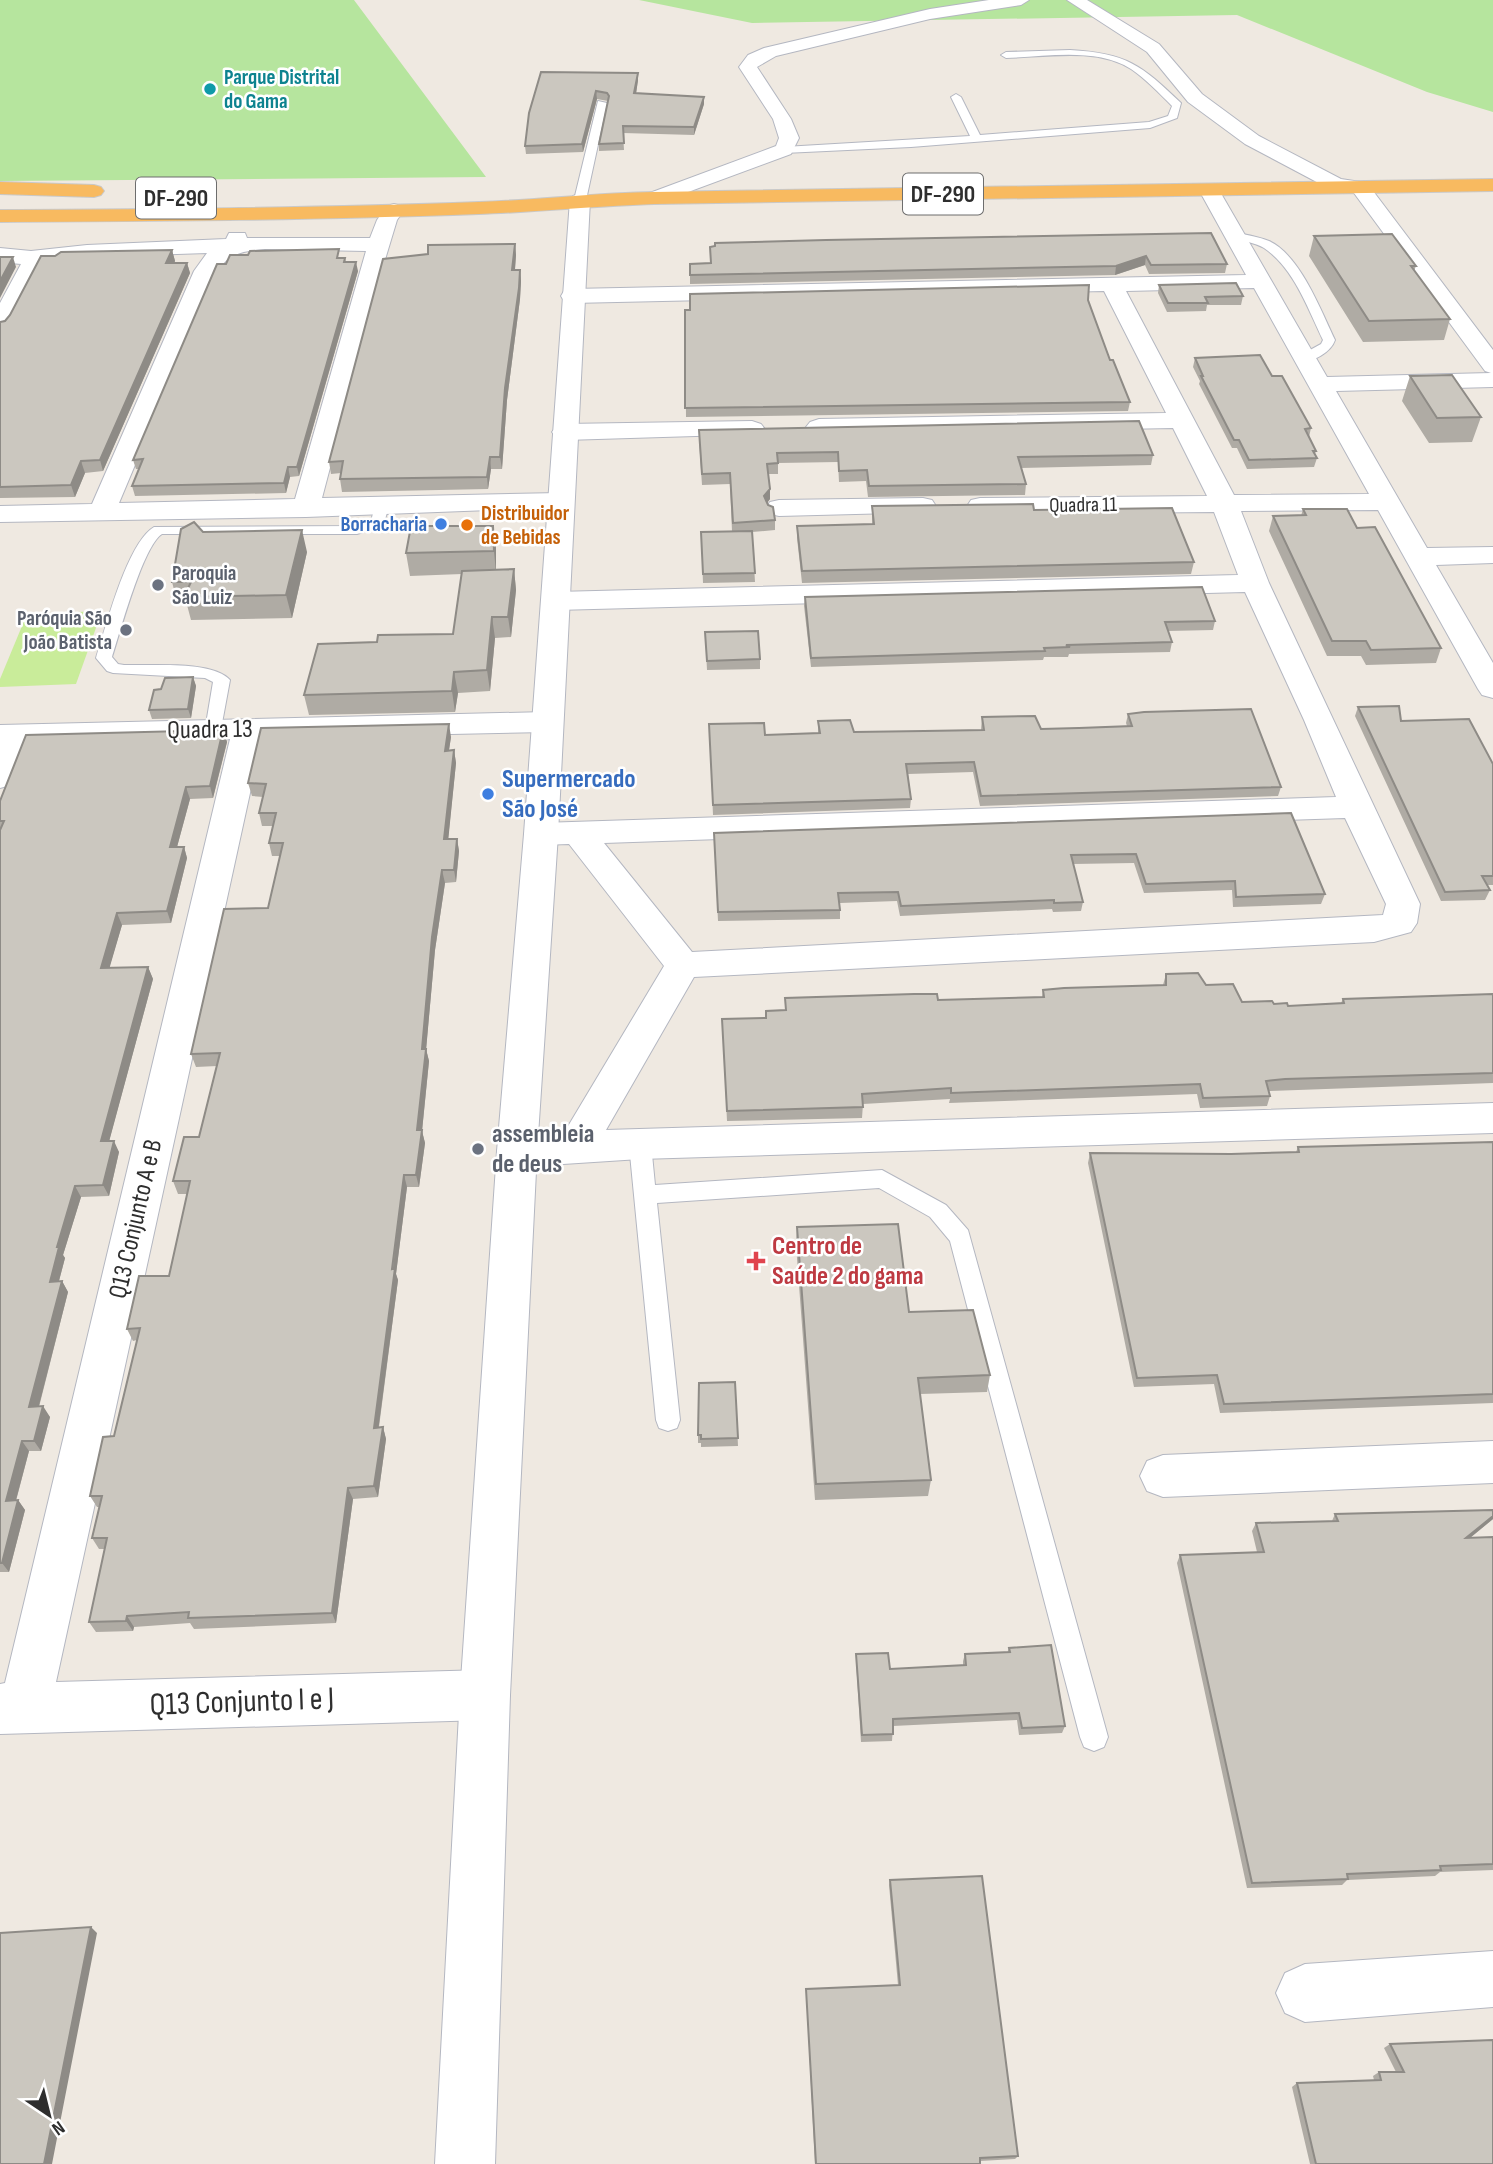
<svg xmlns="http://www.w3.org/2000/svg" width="1493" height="2164" font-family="'Sofia Sans Condensed',sans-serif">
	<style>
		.green { fill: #b6e59e }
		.pitch { fill: #c9ec9a }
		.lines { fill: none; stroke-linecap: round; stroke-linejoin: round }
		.service-casing { stroke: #b4b7c1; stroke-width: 2 }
		.minor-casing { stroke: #b4b7c1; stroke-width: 2 }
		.tertiary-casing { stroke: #b4b7c1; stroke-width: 2 }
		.trunk-casing { stroke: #c9c9c9; stroke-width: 2 }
		.service { fill: #fff; fill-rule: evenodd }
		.minor { fill: #fff; fill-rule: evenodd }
		.tertiary { fill: #fff; fill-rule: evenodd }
		.trunk { fill: #f8ba60; fill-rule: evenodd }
		.wall { fill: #afaba4 }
		.shaded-wall { fill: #8e8b86 }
		.building { fill: #cbc7bf; stroke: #8e8b86; stroke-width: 2 }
		.culture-dot { fill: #0f9aa8; stroke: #fff; stroke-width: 2.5 }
		.shop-dot { fill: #3f7fe0; stroke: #fff; stroke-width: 2.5 }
		.food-dot { fill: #e8710a; stroke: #fff; stroke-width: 2.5 }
		.worship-dot { fill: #6b7280; stroke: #fff; stroke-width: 2.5 }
		.health-dot { fill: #e0444e; stroke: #fff; stroke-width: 2.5 }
		.labels { text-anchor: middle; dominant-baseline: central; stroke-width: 5; stroke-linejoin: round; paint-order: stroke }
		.far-culture-label { font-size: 21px; font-weight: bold; fill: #0d838f; stroke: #fff; text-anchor: start }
		.far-street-label { font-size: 21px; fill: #2e2e2e; stroke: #fff }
		.far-food-label { font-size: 21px; font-weight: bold; fill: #c56008; stroke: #fff; text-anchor: start }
		.far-shop-label { font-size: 21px; font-weight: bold; fill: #366cbe; stroke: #fff; text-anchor: end }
		.far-worship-label { font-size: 21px; font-weight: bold; fill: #5b616d; stroke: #fff; text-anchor: start }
		.shield { fill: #fff; stroke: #6d6d6d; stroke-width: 2 }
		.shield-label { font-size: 24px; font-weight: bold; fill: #2e2e2e }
		.street-label { font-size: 26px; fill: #2e2e2e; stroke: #fff }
		.shop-label { font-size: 26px; font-weight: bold; fill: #366cbe; stroke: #fff; text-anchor: start }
		.worship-label { font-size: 26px; font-weight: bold; fill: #5b616d; stroke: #fff; text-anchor: start }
		.health-label { font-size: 26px; font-weight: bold; fill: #be3a42; stroke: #fff; text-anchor: start }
		.near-street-label { font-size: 32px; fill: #2e2e2e; stroke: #fff }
	</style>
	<rect width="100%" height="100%" fill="#efe9e1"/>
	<path class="green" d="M0,0H354L486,177L0,181Z
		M639,0H1493V112L1427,92L1237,15L752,23Z"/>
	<path class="pitch" d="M102,611L76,684L0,687V679L27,614Z"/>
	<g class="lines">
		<defs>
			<path id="service" d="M1070,50C1127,53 1141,65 1181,103L1177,118L1150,128L911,147L784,153L779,150L784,147L970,136L951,97L956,94L961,97L980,135L1149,122L1168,116L1172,106C1159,93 1146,79 1131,69C1096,47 1045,57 1006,58L1001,55L1006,52Z
				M598,101L607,103L586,200L580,203L574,200Z
				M1237,233C1247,235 1259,237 1269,241C1300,255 1321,311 1335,340C1331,352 1314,362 1301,361V355L1321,344L1323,340C1308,309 1294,268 1264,248C1256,243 1243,241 1233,238V234Z
				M382,502L389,506L383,526L357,534H162C143,546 120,632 112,657L118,664L124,665C150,666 213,660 230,680L220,734L214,735L205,730L213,682L205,678L113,673L107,671L96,658C106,627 127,543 154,527L357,526L371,521L375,506Z
				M640,1136L648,1138L651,1144L655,1185L882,1170L946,1205L968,1230L1108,1737L1104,1747L1094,1751L1084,1747L1080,1737L950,1241L930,1217L879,1188L657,1203L680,1420L677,1428L668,1431L659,1428L656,1420L629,1144L632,1138Z"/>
			<path id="minor" d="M989,0H1029L1021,5L930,19L776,56L757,67L791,119L799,138L791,154L661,202H647L644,198L647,194L776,146L779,138L773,119L739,67L748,55L764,48L930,9Z
				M1067,0H1087L1159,44L1202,94L1259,136L1341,179L1367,183L1493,350V387L1336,391L1427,548L1493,547V563L1436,565L1493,663V698L1482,695L1478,689L1378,510L1241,511L1269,583L1420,904L1417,923L1411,932L1374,942L694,977L606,1130L1493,1103V1133L640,1159L517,1167L503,1162L497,1151L503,1140L517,1135L564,1133L664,966L569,844L541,845L529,842L524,834L529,826L541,823L1336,797L1304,720L1245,592L556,610L546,607L542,601L546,595L556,592L1238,575L1214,512L980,514L971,512L967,506L971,500L980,498L1207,496L1173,428L819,435L810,432L806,427L810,422L819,419L1166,413L1104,291L572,303L564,301L561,296L564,291L572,289L1246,275L1199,190L1202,186H1216L1219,190L1327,377L1491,373L1485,371L1354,193L1328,188L1245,144L1188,102L1147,52ZM1254,288L1369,494L1234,495L1126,291ZM1345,818L1386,904L1383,915L692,952L604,843Z
				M394,204L401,206L404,210L397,220L384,263L322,498L560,493L569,495L573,501L569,507L306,517L0,522V506L92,504L194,271L207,253L87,257L43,263L12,324L8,329L0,331V303L21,264L0,262V248L31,251L87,245L226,239L229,233H245L247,238H370L377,220L387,206ZM265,249L366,251L295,499L119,503L216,272C230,253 242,251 265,249Z
				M752,421L761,424L765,429L761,434L565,440L556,437L552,432L556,427L565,424Z
				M923,498L932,500L936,506L932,512L779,516L770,514L766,508L770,502L779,500Z
				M546,712L557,715L562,722L557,729L546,732L262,738L56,1682L485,1670L503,1677L510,1695L503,1713L485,1720L0,1734V1684L5,1683L230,739L29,744L11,785L0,788V725Z
				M1493,1441V1483L1163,1497L1147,1491L1140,1476L1147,1461L1163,1455Z
				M1493,1951V2007L1305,2022L1285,2013L1276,1993L1285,1973L1305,1964Z"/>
			<path id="tertiary" d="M580,194L587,196L590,200L558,834L537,1151L510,1695L495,2164H435L460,1695L497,1151L524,834L570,200L573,196Z"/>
			<path id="trunk" d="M1493,179V191L654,204C595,206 537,212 479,214C319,220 160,221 0,222V210C160,209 319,208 479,202C537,200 595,193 654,192Z
				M0,182L94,185L101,187L104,191L101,195L94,197L0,194Z"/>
		</defs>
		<use href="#service" class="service-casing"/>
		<use href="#minor" class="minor-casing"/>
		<use href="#tertiary" class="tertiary-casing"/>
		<use href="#trunk" class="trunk-casing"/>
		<use href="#service" class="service"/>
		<use href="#minor" class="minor"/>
		<use href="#tertiary" class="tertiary"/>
		<use href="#trunk" class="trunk"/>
	</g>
	<path class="wall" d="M541,72L638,80L636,93L704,104L694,135L623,133L624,150L599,151V144L608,101L597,99L583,152L526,154L525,146Z
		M1211,233L1227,264L1225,273L1149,274L1145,265L1115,275L690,284V264Z
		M1314,236L1416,266L1414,271L1450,319L1444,340L1363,342L1309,256Z
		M515,244L516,255L515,270H520L521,281L520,299L507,400L502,469H491L488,489L342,492L340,479L341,473L331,474L329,462Z
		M172,250L175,261L174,263H187L190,273L103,471L85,473L75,497L0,498V322Z
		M341,258H345L346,262L358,271L299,476L290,477L286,493L135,496L132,486L139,469H136L133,460Z
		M1159,285L1243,296L1241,305H1207L1206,311L1167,312L1158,293Z
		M1088,300L1110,360L1130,402L1128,411L686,417L685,310Z
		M1195,358L1272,376L1311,428L1309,437L1316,451L1315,454L1317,458L1314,467L1247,469L1237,448H1232L1199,384L1200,381L1193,367Z
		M1410,376L1481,417L1472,442L1429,443L1402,401Z
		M699,440L1153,455L1151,465L1021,468L1026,484L1025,495L868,497L866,481L839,482L838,462L778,463V474H768L770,499L767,503L775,520V530L752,532L755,582L703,583L701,532L732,531L730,484L702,485Z
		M872,506L1034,510L1194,562L1191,574L802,583L797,538V526L872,524Z
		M1303,509L1357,528L1441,648L1436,663L1366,665L1361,656H1327L1269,531L1273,516H1301Z
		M493,526L496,548V570L514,569L516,590L511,637L495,638L490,691L458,693L455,712L309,715L304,695L377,642L453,634L462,574L410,576L406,553Z
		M203,532L307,552L292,618L191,620L187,605H178L172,582Z
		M805,597L1215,621L1213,630L1168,631L1172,642L1170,652L1069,654L1068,657H1044L1043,660L811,667L804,606Z
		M705,632L760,659V669L707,670Z
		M193,677L196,686L191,718L152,719L149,710L161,689Z
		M1358,707L1401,721L1493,764V885H1487L1490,890L1485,900L1441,901L1355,716Z
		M1128,714L1281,787L1278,796L980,806L973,772L908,774L911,799L910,808L713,815L709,724L765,735L818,733V721L854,732L924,731L981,730L982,717L1041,729L1127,726L1126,723Z
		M223,730L227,742L213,798L190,799L177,847H184L187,858L171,923L122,925L109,968L148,967L153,979L109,1141L119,1152L109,1196L81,1197L63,1255L65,1258L59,1281H62L68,1292L39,1407L50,1417L41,1451H29L16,1501L18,1500L25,1510L9,1572H0V801Z
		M451,737L449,750H454L456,763L448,839H457L459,851L456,882L445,883L435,950L426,1049L429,1061L422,1131L425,1143L419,1187H407L396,1274L398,1280L379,1427H383L386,1439L378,1497L353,1499L336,1623L194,1629L190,1623L134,1627L133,1631L96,1632L89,1622L105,1549H99L92,1538L99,1507H97L90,1496L114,1436L137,1340L133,1341L127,1329L169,1276L187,1194H178L173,1181L199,1137L217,1066L196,1067L191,1054L268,908L280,856H272L269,843L273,826H262L259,813L263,797L252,796L248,783Z
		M1291,813L1325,894L1321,904L1233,907L1232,890L1144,893L1134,863L1073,864L1083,902L1081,911L1053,912L1052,909L900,916L897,901L840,903V919L718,921L714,833Z
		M1166,974L1206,985L1242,1002L1288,1006L1341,1003L1343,999L1493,994V1083L1269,1091L1270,1096L1267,1106L1200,1108L1197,1094L949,1103L950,1099L863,1104L862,1118L727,1121L722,1019L766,1018V1011L785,1010V998L938,1000L1042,997L1043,990L1163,985Z
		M1493,1142V1403L1220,1413L1214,1384L1134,1387L1088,1163L1090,1153L1231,1154L1296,1152L1298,1147Z
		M797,1227L909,1312L990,1375L987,1392L920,1394L931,1480L928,1496L815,1500L796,1245Z
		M735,1382L738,1446L701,1447V1443H698V1435Z
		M1493,1510V1519L1470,1538L1493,1537V1870L1440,1872L1435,1876L1347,1880L1342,1885L1247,1888L1177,1563L1180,1555L1257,1552L1252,1531L1256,1523L1332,1521L1335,1514Z
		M1009,1648L1065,1726L1062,1733L1019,1735L1017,1720L893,1726L892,1741L861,1742L856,1661V1654L890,1669L963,1665V1661L965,1654L1007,1653Z
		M890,1880L1018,2156L1015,2159L980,2161V2164H815L806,1989L898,1985L889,1885Z
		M1390,2044L1493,2164H1310L1292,2087L1297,2083L1374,2080L1373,2076L1379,2072H1396L1384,2048Z"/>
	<path class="shaded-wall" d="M638,73V80L635,101L634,93Z
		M596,91L597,99L583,152L582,144Z
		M704,97V104L694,135V127Z
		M515,244L516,255L514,281L512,270Z
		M172,250L175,261L169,274L166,263Z
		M1146,256L1145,265L1115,275L1116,266Z
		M13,257L16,267L0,298V281Z
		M356,262L358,271L299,476L297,467Z
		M187,263L190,273L103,471L100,460Z
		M520,270L521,281L520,299L507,400L502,469L500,457L505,388Z
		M490,457L491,469L488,489L487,477Z
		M81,461L85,473L75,497L71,485Z
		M288,467L290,477L286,493L284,483Z
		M770,489V499L764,507V496Z
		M493,526L496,548V573L494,551Z
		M302,530L307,552L292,618L286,595Z
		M514,569L516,590L511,637L508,617Z
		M492,617L495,638L490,691L487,670Z
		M454,672L458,693L455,712L452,691Z
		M193,677L196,686L191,718L188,709Z
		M449,724L451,737L447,763L445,751Z
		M223,730L227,742L213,798L210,786Z
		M454,750L456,763L447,852L444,839Z
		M186,787L190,799L174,858L170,847Z
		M457,839L459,851L456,882L454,870Z
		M184,847L187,858L171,923L167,911Z
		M442,870L445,883L435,950L425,1062L422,1049L432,937Z
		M117,913L122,925L106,980L101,968Z
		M148,967L153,979L106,1153L101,1141Z
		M426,1049L429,1061L422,1131L425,1143L419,1187L416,1175L417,1130Z
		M114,1141L119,1152L109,1196L103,1185Z
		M404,1175L407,1187L396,1274L398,1280L377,1439L374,1428Z
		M75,1186L81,1197L63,1255L65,1258L56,1292L50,1282L57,1247Z
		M62,1281L68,1292L36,1417L29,1407Z
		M43,1406L50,1417L41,1451L34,1441Z
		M383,1427L386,1439L378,1497L374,1486Z
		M22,1441L29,1451L13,1511L6,1501Z
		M348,1488L353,1499L336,1623L332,1613Z
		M18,1500L25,1510L9,1572L2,1563Z
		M1493,1516V1519L1460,1546L1466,1538Z
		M127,1616L134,1627L133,1631L126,1621Z
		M91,1927L97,1933L52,2164H44Z"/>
	<path class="building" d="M541,72L638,73L634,93L704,97L694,127L623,126L624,143L599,144L609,96L607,93L596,91L582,144L525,146L529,113Z
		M1211,233L1227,264L1151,265L1146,256L1116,266L690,275V264L711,263L710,247L715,246V243L826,240Z
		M1392,234L1416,266H1411L1450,319L1369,321L1314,236Z
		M515,244L512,270H520L519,288L505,388L500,457H490L487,477L340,479L343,461L329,462L383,259L428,254V245Z
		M339,249L337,258H345L344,262H356L297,467H288L284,483L132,486L143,459L133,460L217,264H226L230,255H248L250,251Z
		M172,250L166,263H187L100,460L81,461L71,485L0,487V322L5,321L10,315L41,256H55L61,252Z
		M0,257H13L0,281Z
		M1236,283L1243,296L1205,297L1208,303H1168L1159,285Z
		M1089,285L1088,300L1110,360H1113L1130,402L685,408V310H690V294Z
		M1260,355L1272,376H1282L1311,428L1305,429L1316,451H1313L1317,458L1249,460L1239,440H1234L1201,376H1203L1195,358Z
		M1452,375L1481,417L1437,418L1410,376Z
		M1139,421L1153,455L1018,457L1026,484L869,486L867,470L839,471L838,452L777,453L778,463L767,464L770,489L764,496L768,505L773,507L775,520L733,523L730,473L702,474L699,430Z
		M1033,504L1034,510L1172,508L1194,562L802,571L797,526L874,524L872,506Z
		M1303,509H1347L1357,528L1375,527L1441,648L1371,650L1366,641H1332L1273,516L1306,515Z
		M194,522L203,532L302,530L286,595L184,597L191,582H172L181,529Z
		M411,526H493L494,551L406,553Z
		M752,531L755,573L703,574L701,532Z
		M514,569L508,617H492L487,670L454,672L452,691L304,695L318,644L377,642L378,635L453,634L462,571Z
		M1202,587L1215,621L1165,622L1172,642L1066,645L1070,647L1044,648L1045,651L811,658L805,597Z
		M758,631L760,659L707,661L705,632Z
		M193,677L188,709L149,710L154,690L161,689L165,678Z
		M1399,706L1401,721L1469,719L1493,764V876H1482L1490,890L1445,892L1358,707Z
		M1251,709L1281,787L981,796L974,762L906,764L911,799L713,805L709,724L764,723L765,735L820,733L818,721L850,720L854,732L924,731L984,730L982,717L1035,716L1041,729L1079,728L1132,726L1128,714L1144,712Z
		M449,724L445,751L454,750L444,839H457L454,870H442L432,937L422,1049H426L417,1130H422L416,1175H404L392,1269L395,1268L374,1428L383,1427L374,1486L348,1488L332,1613L188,1618L189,1612L127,1616L126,1621L89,1622L107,1538H92L102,1496H90L103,1437L114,1436L140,1328L127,1329L139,1276H169L190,1181H173L184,1137H199L220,1053L191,1054L224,909L268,908L283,843H269L276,813H259L266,784L248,783L261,728Z
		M223,730L210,786L186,787L170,847H184L167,911L117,913L101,968L148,967L101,1141H114L103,1185L75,1186L57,1247H59L50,1282L62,1281L29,1407L43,1406L34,1441H22L6,1501L18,1500L2,1563H0V830L4,821H0V801L26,735Z
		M1291,813L1325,894L1236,897L1235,881L1146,884L1136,854L1071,855L1083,902L1054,903V900L901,906L898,892L838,893L840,910L718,912L714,833Z
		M1198,973L1206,985L1233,984L1242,1002L1272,1001L1274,1004L1287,1003L1288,1006L1344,1003L1343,999L1493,994V1073L1285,1079L1266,1081L1270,1096L1203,1098L1200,1084L951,1093V1088L862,1094L863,1107L727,1111L722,1019L766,1018V1011L786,1010L785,998L914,994H937L938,1000L1044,997L1043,990L1064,988L1166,985V974Z
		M1493,1142V1394L1224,1404L1217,1375L1137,1378L1090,1153L1231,1154L1299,1152L1298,1147Z
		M898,1224L909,1312L973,1310L990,1375L918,1378L931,1480L816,1484L797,1227Z
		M735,1382L738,1438L701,1439V1435H698L699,1383Z
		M1493,1510V1516L1466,1538L1493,1537V1864L1440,1866L1441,1870L1347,1874L1348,1879L1252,1883L1180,1555L1264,1552L1256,1523L1338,1521L1335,1514Z
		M1051,1645L1065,1726L1022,1728L1019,1713L893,1719V1734L862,1735L856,1654L888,1653L890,1669L966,1665L965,1654L1010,1652L1009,1648Z
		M982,1876L1018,2156L980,2158V2164H816L806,1989L900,1985L890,1880Z
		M91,1927L44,2164H0V1933Z
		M1493,2040V2164H1316L1297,2083L1381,2080L1379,2072H1404L1390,2044Z"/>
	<circle class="culture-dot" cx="210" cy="89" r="7"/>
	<g class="shop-dot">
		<circle cx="441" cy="524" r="7"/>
		<circle cx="488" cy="794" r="7"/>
	</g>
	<circle class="food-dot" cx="467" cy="525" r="7"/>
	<g class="worship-dot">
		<circle cx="158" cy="585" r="7"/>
		<circle cx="126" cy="630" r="7"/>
		<circle cx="478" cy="1149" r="7"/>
	</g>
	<path class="health-dot" d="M752.5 1250.5h7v7h7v7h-7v7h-7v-7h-7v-7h7z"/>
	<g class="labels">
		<g class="far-culture-label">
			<text x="224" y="77">Parque Distrital<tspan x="224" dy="24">do Gama</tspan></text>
		</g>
		<g class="far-street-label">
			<text transform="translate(1083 505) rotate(-1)">Quadra 11</text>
		</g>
		<g class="far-food-label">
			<text x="481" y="513">Distribuidor<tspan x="481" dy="24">de Bebidas</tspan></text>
		</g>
		<g class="far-shop-label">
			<text x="427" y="524">Borracharia</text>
		</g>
		<g class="far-worship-label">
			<text x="172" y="573">Paroquia<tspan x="172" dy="24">São Luiz</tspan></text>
			<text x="112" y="618" text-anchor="end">Paróquia São<tspan x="112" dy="24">João Batista</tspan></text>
		</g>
		<g class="shield">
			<rect x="903" y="173.5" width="80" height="41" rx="5"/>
			<rect x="136" y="177.5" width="80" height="41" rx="5"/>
		</g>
		<g class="shield-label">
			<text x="943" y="194">DF-290</text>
			<text x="176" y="198">DF-290</text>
		</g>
		<g class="street-label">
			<text transform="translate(210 730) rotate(-1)">Quadra 13</text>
			<text transform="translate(136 1219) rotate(-77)">Q13 Conjunto A e B</text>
		</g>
		<g class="shop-label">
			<text x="502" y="779">Supermercado<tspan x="502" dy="30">São José</tspan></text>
		</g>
		<g class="worship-label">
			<text x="492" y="1134">assembleia<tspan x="492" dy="30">de deus</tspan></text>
		</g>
		<g class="health-label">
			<text x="772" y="1246">Centro de<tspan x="772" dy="30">Saúde 2 do gama</tspan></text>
		</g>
		<g class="near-street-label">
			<text transform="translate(242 1702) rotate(-2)">Q13 Conjunto I e J</text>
		</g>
	</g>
	<g transform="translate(49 2115) rotate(145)" stroke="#ffffff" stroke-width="5" paint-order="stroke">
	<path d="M0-5L12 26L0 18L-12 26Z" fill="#2e2e2e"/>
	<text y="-10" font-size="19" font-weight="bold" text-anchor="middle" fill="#2e2e2e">N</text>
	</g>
</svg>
